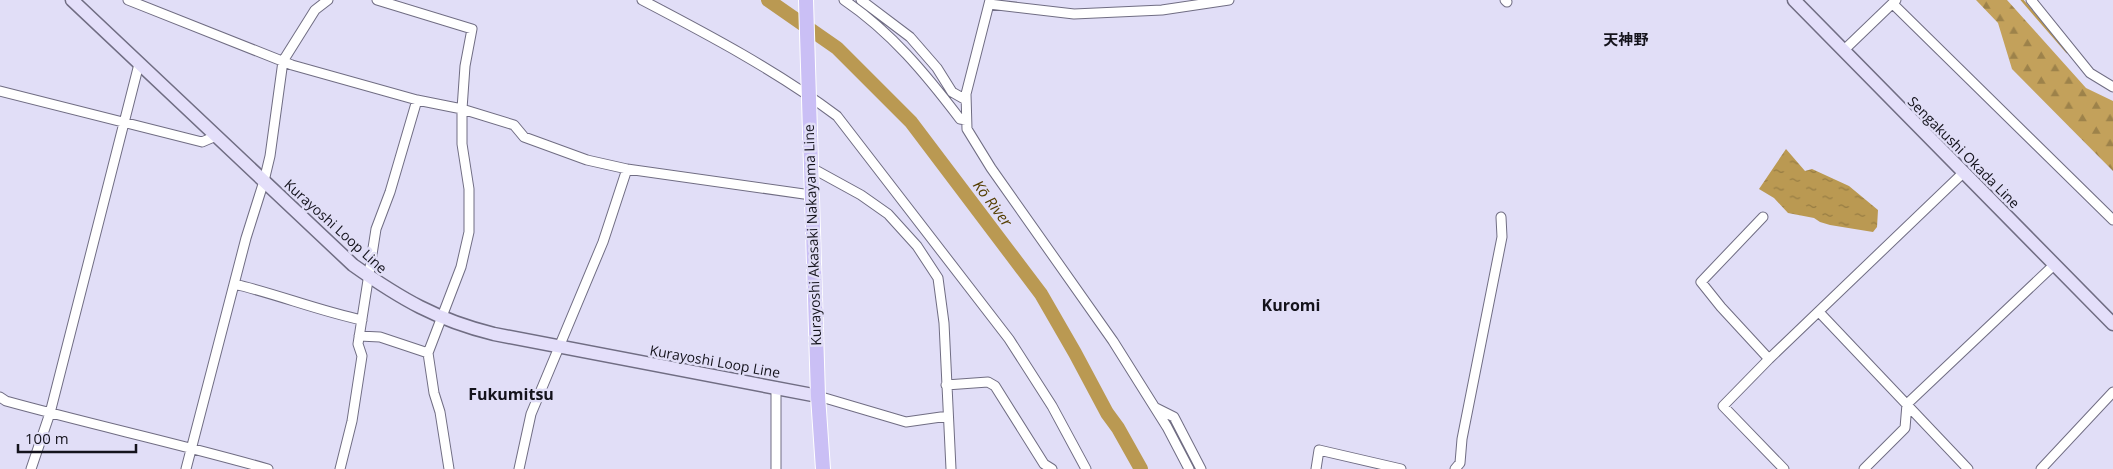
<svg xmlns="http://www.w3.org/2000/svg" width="2113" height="469" font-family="'Open Sans','Noto Sans JP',sans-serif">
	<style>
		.forest { fill: url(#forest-firs) }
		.water { fill: url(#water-ripples) }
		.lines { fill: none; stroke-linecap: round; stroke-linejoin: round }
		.stream { stroke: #ba9952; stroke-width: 2.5 }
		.river { stroke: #ba9952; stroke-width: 14 }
		.minor-casing { stroke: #706d83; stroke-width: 11 }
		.secondary-casing { stroke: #706d83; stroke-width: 15 }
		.primary-casing { stroke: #fff; stroke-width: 16 }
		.minor { stroke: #fff; stroke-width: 9 }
		.secondary { stroke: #e4dffa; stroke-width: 12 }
		.primary { stroke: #cabff5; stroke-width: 14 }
		.labels { text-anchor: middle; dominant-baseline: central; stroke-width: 5; stroke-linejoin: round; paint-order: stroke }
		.street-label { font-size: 14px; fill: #14131c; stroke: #e1def7 }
		.neighbourhood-label { font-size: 15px; font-weight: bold; fill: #14131c; stroke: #e1def7 }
		.water-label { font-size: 15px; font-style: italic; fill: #553e02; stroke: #e1def7 }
		.quarter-label { font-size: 16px; font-weight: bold; fill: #14131c; stroke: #e1def7 }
	</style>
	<defs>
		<pattern id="forest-firs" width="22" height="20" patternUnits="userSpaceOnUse" patternTransform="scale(1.25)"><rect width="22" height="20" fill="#c3a15b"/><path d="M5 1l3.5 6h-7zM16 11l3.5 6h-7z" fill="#9d824a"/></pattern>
		<pattern id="water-ripples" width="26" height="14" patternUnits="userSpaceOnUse" patternTransform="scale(1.25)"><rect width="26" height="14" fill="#ba9952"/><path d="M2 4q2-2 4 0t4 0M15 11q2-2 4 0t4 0" fill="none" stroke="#967c43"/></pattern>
	</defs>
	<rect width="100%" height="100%" fill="#e1def7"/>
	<path class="forest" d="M1976,0H2007L2086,88L2113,101V171L2012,69L1998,23Z"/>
	<path class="water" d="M1786,149L1805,171L1812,169L1849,186L1878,210L1877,227L1873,232L1830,225L1820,222L1814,218L1788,213L1774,198L1759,189Z"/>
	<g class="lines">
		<path class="stream" d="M2022,0L2067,52"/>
		<path class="river" d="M768,0L837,48L911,122L1041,294L1075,353L1107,413L1118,428L1141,469"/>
		<defs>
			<path id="minor" d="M128,0L292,65L417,100L462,109L514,125L524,137L587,160L627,169L811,195
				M377,0L472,29L465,66L462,109V144L469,189V232L461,267L428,353L434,393L440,412L449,469
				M642,0C709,35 777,71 837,116L1009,339L1052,406L1086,469
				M844,0C891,32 925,73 960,119L966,120
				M861,0L910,37L937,68L952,92L966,100
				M990,0L966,94L967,129L991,168L1113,341L1167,427L1189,469
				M1505,0L1507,2
				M2031,0L2090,73L2113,87
				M989,4L1074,14L1162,10L1229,0
				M1893,4L2113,220
				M1843,51L1896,0
				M0,91L202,142L216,136
				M810,167L861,195L888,214L917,246L938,278L944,323L951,469
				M1763,217L1701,282L1721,307L1769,359
				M234,284C277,294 319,311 362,320
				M1819,312L1968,469
				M359,336L380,337L428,353
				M946,385L988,382L995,386L1044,464L1052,469
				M776,387V469
				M818,396L906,422L948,416
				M0,397L6,401C93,425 181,444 268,469
				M1156,408L1174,417L1201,469
				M31,469L50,413L139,64
				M186,469L246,238L264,181L270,156L283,61L315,10L328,0
				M340,469L352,421L362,356L358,344L376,229L390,192L417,100
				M519,469L531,414L603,242L627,169
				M1316,469L1319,450L1401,469
				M1455,469L1460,463L1462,439L1502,237L1501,217
				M1784,469L1723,406L1769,359L1963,173
				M1864,469L1905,428L1907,404L2055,264
				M2041,469L2113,392"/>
			<path id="secondary" d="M72,0L353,265C401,299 437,320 494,334L818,396
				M1794,0L2113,324"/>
			<path id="primary" d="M806,0L818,396L823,469"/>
		</defs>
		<use href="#minor" class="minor-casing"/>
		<use href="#secondary" class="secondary-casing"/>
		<use href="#primary" class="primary-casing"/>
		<use href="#minor" class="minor"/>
		<use href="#secondary" class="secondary"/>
		<use href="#primary" class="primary"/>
	</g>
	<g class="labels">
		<g class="street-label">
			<text transform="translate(1964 152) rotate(45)">Sengakushi Okada Line</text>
			<text transform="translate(336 226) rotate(42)">Kurayoshi Loop Line</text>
			<text transform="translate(812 235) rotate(-92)">Kurayoshi Akasaki Nakayama Line</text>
			<text transform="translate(715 361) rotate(10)">Kurayoshi Loop Line</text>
		</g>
		<g class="neighbourhood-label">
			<text x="1626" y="39">天神野</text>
		</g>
		<g class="water-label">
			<text transform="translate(993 203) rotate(53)">Kō River</text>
		</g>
		<g class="quarter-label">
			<text x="1291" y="305">Kuromi</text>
			<text x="511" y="394">Fukumitsu</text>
		</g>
	</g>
	<path d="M18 444v8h118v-8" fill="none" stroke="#14131c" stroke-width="2.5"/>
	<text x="25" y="444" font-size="15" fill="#14131c" stroke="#e1def7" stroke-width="4" paint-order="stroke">100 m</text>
</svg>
